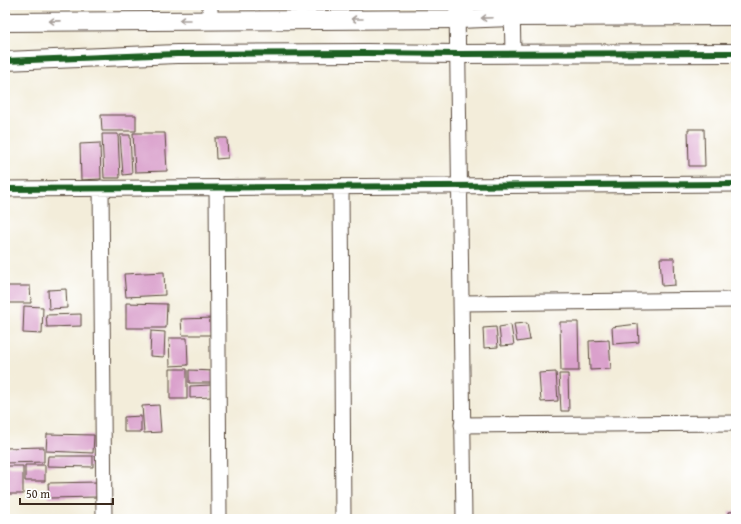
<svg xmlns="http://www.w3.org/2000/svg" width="741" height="524" font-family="'Gentium Book Plus',serif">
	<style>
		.building { fill: #daa1cc }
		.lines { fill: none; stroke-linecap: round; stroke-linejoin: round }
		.minor-casing { stroke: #57473a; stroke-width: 17 }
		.tertiary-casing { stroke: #57473a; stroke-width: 20 }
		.minor { stroke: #fff; stroke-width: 15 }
		.tertiary { stroke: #fff; stroke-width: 18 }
		.cycleway-casing { stroke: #fff; stroke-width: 8 }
		.cycleway { stroke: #1b5e20; stroke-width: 6 }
		.oneway { stroke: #a79f9a }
	</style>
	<rect width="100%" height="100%" fill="#fff"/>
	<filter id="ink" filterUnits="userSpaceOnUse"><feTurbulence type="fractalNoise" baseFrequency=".025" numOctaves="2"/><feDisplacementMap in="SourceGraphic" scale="8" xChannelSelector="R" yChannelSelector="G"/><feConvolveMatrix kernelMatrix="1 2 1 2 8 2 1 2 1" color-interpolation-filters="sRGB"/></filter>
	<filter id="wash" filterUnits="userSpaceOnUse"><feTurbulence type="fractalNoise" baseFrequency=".012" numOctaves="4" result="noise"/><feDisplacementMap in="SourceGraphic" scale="16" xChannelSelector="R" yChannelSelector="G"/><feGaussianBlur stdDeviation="0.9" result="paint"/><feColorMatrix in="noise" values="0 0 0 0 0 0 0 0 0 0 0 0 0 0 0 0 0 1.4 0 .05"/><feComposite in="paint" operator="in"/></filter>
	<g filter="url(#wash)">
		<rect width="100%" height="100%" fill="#f3edda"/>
		<g id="blocks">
			<path class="building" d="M101,115H136V131H102Z
				M688,129H704L705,166H689Z
				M133,133H165L167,171L135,172Z
				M102,134H118L120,178H104Z
				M120,135H130L132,174L123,175Z
				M215,138H227L228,158L216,159Z
				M100,143L101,179L81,180L80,144Z
				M660,258H674L675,285L662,286Z
				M164,272L165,295L126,297L124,274Z
				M5,286H30L31,303H5Z
				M66,289L67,308L49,309L48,290Z
				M126,303L167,304L166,328H126Z
				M24,306L43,307L42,334L23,333Z
				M81,314V326L47,327L46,315Z
				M213,318V335H182L181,319Z
				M560,322H578L579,371H561Z
				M527,323L530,340L517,342L514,324Z
				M638,324L639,342L613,344L612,327Z
				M511,325L514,345L501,346L499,327Z
				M496,327L498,347L484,348L483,328Z
				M151,331L165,332L164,357L150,356Z
				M169,338H187L188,365L170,366Z
				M609,340L611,369L590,370L589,341Z
				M170,369H187V399H170Z
				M189,370L214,371V383H189Z
				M556,372L558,401L541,402L539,373Z
				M559,374H568L569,411H561Z
				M211,385L212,397L190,398V386Z
				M159,405L161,432L144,433L142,406Z
				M141,416V432H124V417Z
				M47,434L94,435L93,453L46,451Z
				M44,447V462L5,463V448Z
				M48,456H93V467L47,466Z
				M25,465H45V481H25Z
				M5,466H23V494H5Z
				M98,482V497L49,498L48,483Z
				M736,511V519H730L729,512Z"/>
		</g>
	</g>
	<g filter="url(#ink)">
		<use href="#blocks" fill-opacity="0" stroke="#57473a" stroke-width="1"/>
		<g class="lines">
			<defs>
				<path id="minor" d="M210,5V20
					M457,5L464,519
					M512,5L513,54
					M341,187L343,519
					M101,188L104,519
					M217,188L219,519
					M5,189L736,184
					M461,303L736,300
					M462,425L736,423"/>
				<path id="tertiary" d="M5,22L458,19L512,17L736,16
					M5,61L177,54L366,53L458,54L736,53"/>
			</defs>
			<use href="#minor" class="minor-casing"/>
			<use href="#tertiary" class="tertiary-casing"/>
			<use href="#minor" class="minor"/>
			<use href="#tertiary" class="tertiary"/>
			<defs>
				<path id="cycleway" d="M5,61L177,54L366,53L458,54L736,53
					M5,189L736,184"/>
			</defs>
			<use href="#cycleway" class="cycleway-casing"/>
			<use href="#cycleway" class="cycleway"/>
		</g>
		<defs><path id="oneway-shaft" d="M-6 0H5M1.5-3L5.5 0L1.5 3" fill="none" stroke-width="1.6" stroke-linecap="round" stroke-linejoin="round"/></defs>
		<g class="oneway">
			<use href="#oneway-shaft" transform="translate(487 18) rotate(178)"/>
			<use href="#oneway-shaft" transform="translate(357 19) rotate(180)"/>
			<use href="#oneway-shaft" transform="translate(185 20) rotate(180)"/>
			<use href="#oneway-shaft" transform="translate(55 21) rotate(179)"/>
		</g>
	</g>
	<rect width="741" height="524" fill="none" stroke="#fff" stroke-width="20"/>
	<path d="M20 498v6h93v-6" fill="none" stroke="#3b2a1e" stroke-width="2"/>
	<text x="26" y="498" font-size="12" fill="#3b2a1e" stroke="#ffffff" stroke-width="3" paint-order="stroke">50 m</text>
</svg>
